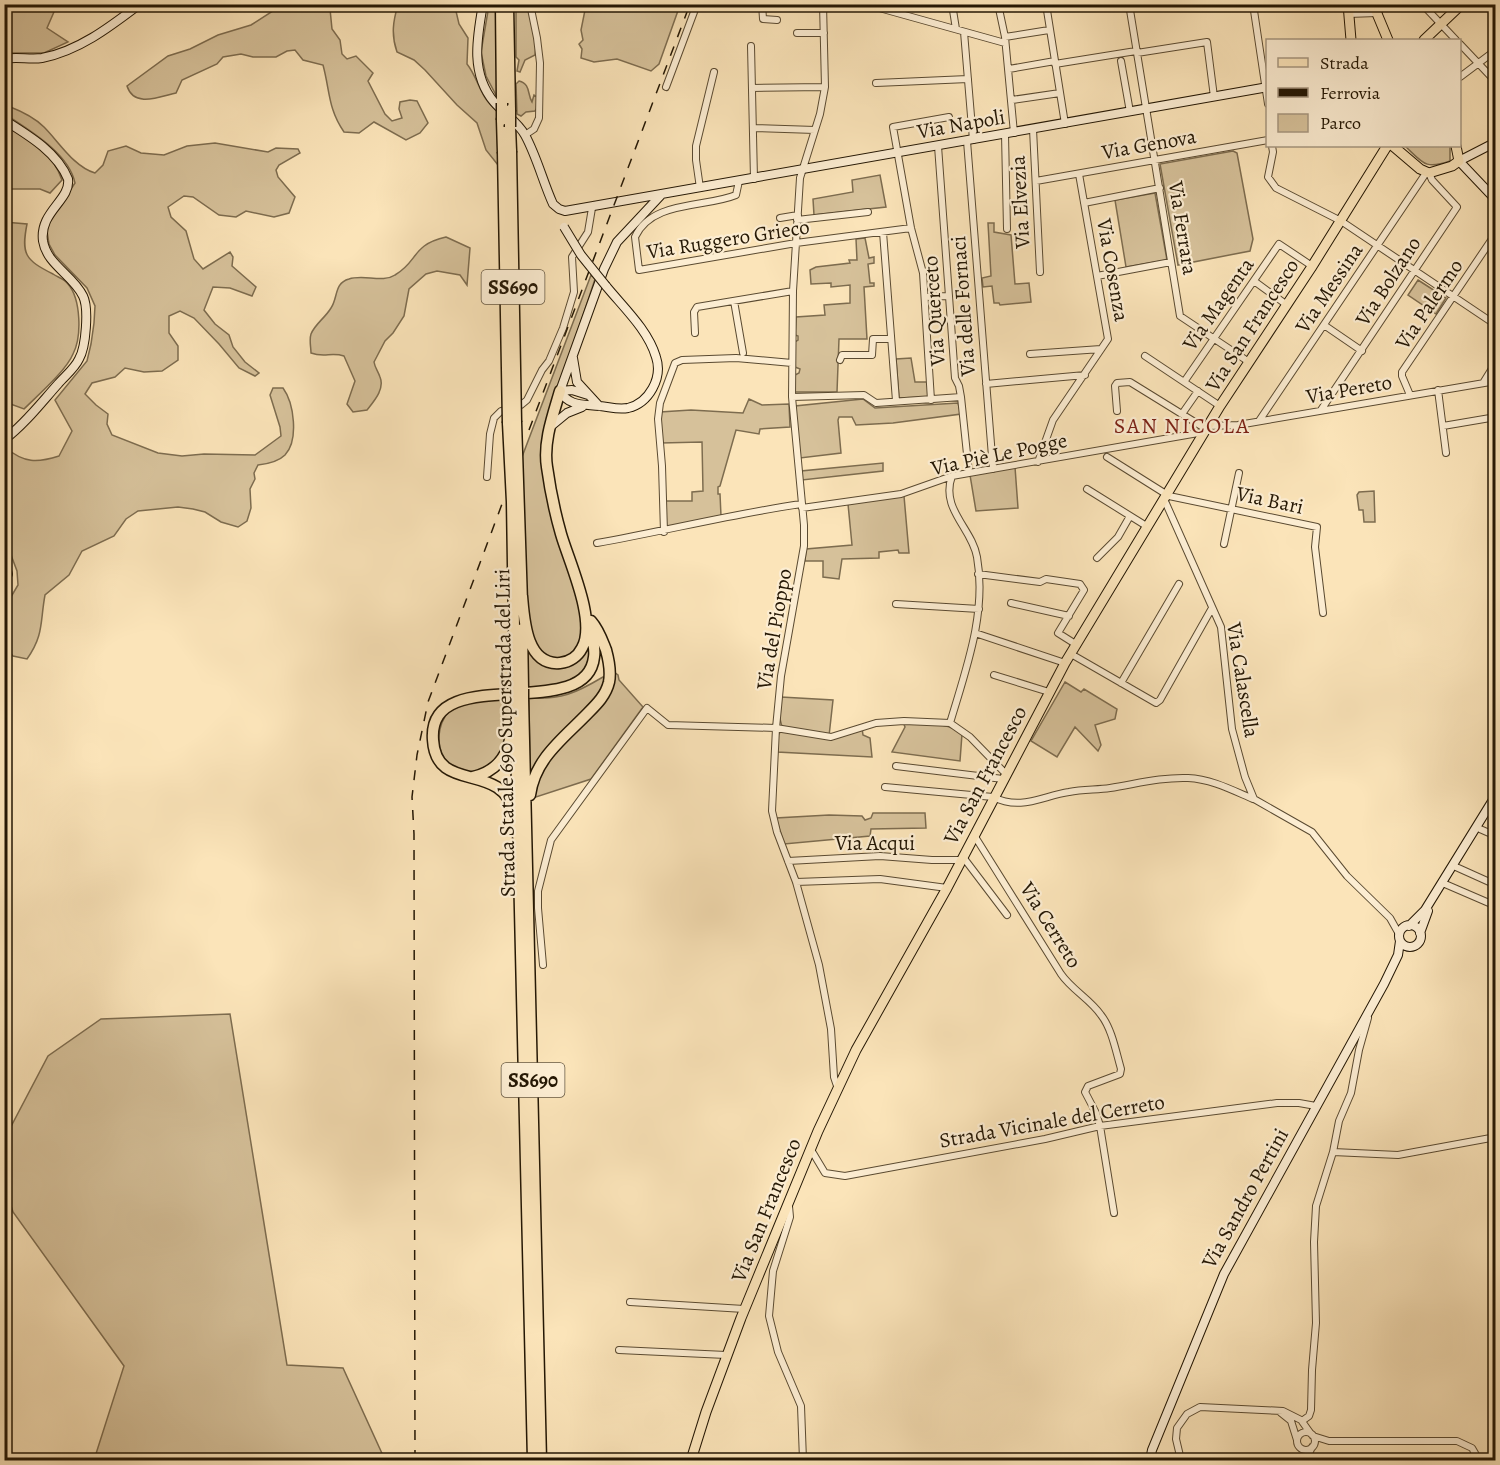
<svg xmlns="http://www.w3.org/2000/svg" width="1500" height="1465" font-family="Alegreya,serif">
	<style>
		.green { fill: #d6c19a; stroke: #7d6c4f; stroke-width: 1.5 }
		.lines { fill: none; stroke-linecap: round; stroke-linejoin: round }
		.street-casing { stroke: #5a4a31; stroke-width: 8 }
		.secondary-casing { stroke: #241704; stroke-width: 10 }
		.primary-casing { stroke: #241704; stroke-width: 11 }
		.highway-casing { stroke: #241704; stroke-width: 13 }
		.street { stroke: #fcedd2; stroke-width: 6 }
		.secondary { stroke: #fcedd2; stroke-width: 8 }
		.primary { stroke: #fbe4b9; stroke-width: 9 }
		.highway { stroke: #fbe4b9; stroke-width: 10 }
		.rail { stroke: #241704; stroke-width: 1.5; stroke-dasharray: 10 10; stroke-linecap: butt }
		.secondary-bridge-casing { stroke: #241704; stroke-width: 10; stroke-linecap: butt }
		.highway-bridge-casing { stroke: #241704; stroke-width: 13; stroke-linecap: butt }
		.secondary-bridge { stroke: #fcedd2; stroke-width: 8 }
		.highway-bridge { stroke: #fbe4b9; stroke-width: 10 }
		.labels { text-anchor: middle; dominant-baseline: central; stroke-width: 4.5; stroke-linejoin: round; paint-order: stroke }
		.shield { fill: #fcedd2; stroke: #655742; stroke-width: 1.5 }
		.shield-label { font-size: 20px; font-weight: bold; fill: #241704 }
		.street-label { font-size: 21px; fill: #241704; stroke: #fcedd2 }
		.neighbourhood-label { font-size: 22px; letter-spacing: 1.5px; fill: #7a1f14; stroke: #fcedd2 }
	</style>
	<rect width="100%" height="100%" fill="#fbe4b9"/>
	<filter id="stains"><feTurbulence type="fractalNoise" baseFrequency=".00333" numOctaves="4"/><feColorMatrix values="0 0 0 0 .2 0 0 0 0 .09 0 0 0 0 .02 0 0 0 .5 -.17"/></filter>
	<radialGradient id="worn" r=".72"><stop offset=".6" stop-color="#630" stop-opacity="0"/><stop offset="1" stop-color="#630" stop-opacity=".3"/></radialGradient>
	<path class="green" d="M4,5H57L47,28L68,42L44,53H5Z
		M282,5H331L330,9L332,29L340,40L342,54L347,59L356,56L373,73L368,81L385,114L392,121L402,118L399,109L400,102L410,100L417,101L428,123L420,133L406,140L374,122L359,133L344,132C328,109 330,91 323,65L303,60L295,50L287,51L276,57H253L241,54L223,57L217,64L182,80L176,93C159,97 134,108 127,86L168,56L190,49L218,35L251,25Z
		M398,5H459L455,7L459,24L468,38L467,64C479,79 480,99 497,110L498,165L486,150L477,123L457,105L425,70L414,60L397,52C391,35 393,21 398,5Z
		M489,5H496L497,97L486,76L481,52Z
		M516,5H528L536,45L535,55L525,60L520,72L517,71L519,60L516,57Z
		M586,5H680L659,64L651,71L617,59L594,62L581,58L582,49L579,44L583,40L581,30Z
		M519,81C531,84 527,94 532,102L534,95L538,98L537,108L535,111L526,112L521,116L517,114L516,84Z
		M8,106C21,111 34,117 44,127C59,142 74,167 95,173L103,165L108,151L126,146L141,153L164,155L187,146L215,143L268,152L276,148L298,149L300,153L279,165L276,170L278,177L295,197L289,213L274,217L246,211L236,217L219,215L193,197L184,196L168,207L171,217L186,231L194,259L203,269L230,252L233,257L232,266L256,287L252,296L230,288L213,287L204,310L215,324L229,335L233,347L245,362L259,373L255,376L239,368L219,344L194,318L180,311L169,316V333L178,346V360L162,371L144,372L125,368L115,377L92,383L85,394L96,405L108,414L107,424L112,435L158,453L182,456L204,454L255,455L281,436L280,427L270,395L273,388H283C294,403 299,440 285,455C278,462 267,464 258,465L254,473L255,479L250,489L251,508L247,521L238,527L221,522L205,512L193,509L178,507L138,511L126,519L114,536L82,551L69,575L45,595C40,622 44,635 27,659L13,656L5,647V607L18,585L17,571L5,539V449L6,448C24,463 37,463 59,456L72,431L55,400L87,361L91,344L94,323L95,306L87,288L55,255L49,244L47,231L50,220L75,183C69,153 29,130 5,114L4,108Z
		M5,123C28,136 53,153 62,180L50,193L40,189H5Z
		M1405,146H1450V161C1425,170 1423,163 1405,146Z
		M1233,151L1237,153L1253,239L1250,251L1178,265L1160,164Z
		M880,175L886,207L814,215L813,199L853,192L852,180Z
		M1155,193L1167,260L1126,267L1115,200Z
		M4,222L27,224C21,254 25,260 53,274C57,277 65,279 68,284C81,299 82,337 73,354C66,371 38,395 24,409L5,402Z
		M988,223H994V232L1011,235L1015,284L1029,283L1031,302L1000,305L999,303H994L992,286L983,287L982,278L991,276Z
		M446,237L470,248L467,285L460,275L437,271L426,274L409,289L404,316L393,333L385,341L374,362C375,368 378,371 380,377C385,389 374,401 367,410L353,412L347,404L355,381L344,356C331,352 324,358 311,353C311,347 309,340 311,334C315,324 325,318 331,308C338,298 334,283 349,279C363,274 383,283 395,275C419,261 411,245 446,237Z
		M865,238L869,258L874,257V263L868,264L870,283H874V286L864,287L867,339H839L837,392H795V375L799,373L800,369L795,367V342L798,340V336L795,335L796,317L825,315L824,305L850,303V285L831,287V283L811,284L810,270L816,267L850,263L849,260H857L856,239Z
		M591,275L595,279L546,428L542,448L583,620L584,638L570,656L553,659L539,651L527,621L522,457Z
		M1418,280L1446,298L1436,314L1408,295Z
		M911,358L915,382H928V395L927,397L899,398L896,359Z
		M749,399L762,405L789,404L790,427L760,429L759,434L736,430L720,486L718,487V494H720L721,516L666,527L664,501H692V492L703,491L702,442L661,443L660,412L691,410L743,413Z
		M863,399L875,408L958,403L961,414L893,423L856,425L852,417H839L838,420L841,453L800,458L795,406Z
		M883,463V471L802,480L801,471Z
		M1015,467L1018,508L976,511L970,475Z
		M1374,491L1375,522H1364L1363,510H1359L1357,495L1359,492Z
		M904,496L909,553H899L898,550L879,552V558L842,559L839,579L823,577V561H805L806,549L852,545L848,504Z
		M589,641L591,664L573,682L528,689L527,644L556,665Z
		M614,672L618,675L619,680L643,707L591,779L533,798L536,778Z
		M603,677H605V686L530,772L529,698C561,700 576,693 603,677Z
		M1065,682L1081,692L1084,689L1117,709L1115,719L1095,725L1101,745L1098,751L1075,727L1057,757L1031,741Z
		M781,697L833,700L829,736L782,727L780,719Z
		M511,698C511,711 513,727 508,740C506,746 501,755 497,760C495,763 489,765 486,767C456,782 434,758 440,729C442,721 445,714 452,709C468,699 492,700 511,698Z
		M903,722C922,724 948,721 962,734L960,761L892,752L905,727Z
		M862,728L863,735L870,738L872,757L777,752L778,735L781,731L825,738Z
		M873,813H925L926,828L871,829L870,836L784,844L776,818L829,815L862,816L865,820L871,818Z
		M230,1014L287,1365L343,1368L385,1460H94L124,1366L13,1212L5,1187V1138L48,1056L101,1019Z"/>
	<g class="lines">
		<defs>
			<path id="street" d="M762,4L763,19L777,20
				M823,4L825,87L820,114L800,178L793,291L792,397L804,525V546L781,676L776,728L772,811L777,832L796,882L819,965L831,1029L834,1077L837,1086
				M865,4L1005,43
				M952,4L956,29
				M998,4L1005,37L1014,133
				M1046,4L1065,124
				M1129,4L1180,316L1249,362
				M1253,4L1268,104
				M1422,4L1456,40
				M1489,4L1496,11
				M1348,14L1377,13L1384,4
				M964,32L973,140
				M797,33H824
				M1005,37L1049,30
				M1460,44L1496,82
				M751,46L754,179
				M1137,53L1207,42L1214,97
				M1121,61L1130,112
				M1055,64L1136,51
				M1009,69L1055,61
				M1460,77L1496,50
				M876,83L968,79
				M666,87L697,4
				M752,88L825,87
				M1012,100L1060,93
				M753,128L815,130
				M1033,129L1040,272
				M1005,134L1007,229
				M525,135L534,129L539,118L540,63L537,38L530,4
				M967,141L993,469
				M938,146L955,378L959,386L961,397L969,473
				M1272,146L1273,152L1268,177L1276,188L1341,221L1493,323
				M739,181L736,195C705,208 652,200 635,237L639,270L796,243L911,228
				M1036,181L1268,140
				M700,188L696,160V146L714,72
				M1084,203L1160,188
				M780,218L798,215
				M797,220L868,212
				M883,232L896,401
				M1097,276L1171,262
				M1254,281L1287,305
				M926,297L949,296
				M734,301L743,353
				M1324,325L1362,351
				M695,333L694,312L697,307L793,291
				M1030,354L1101,349
				M1145,356L1220,406
				M840,360L842,355H872L873,339H891
				M1184,382L1279,244L1312,266
				M1483,383L1496,362
				M986,384L1085,375
				M1438,390L1446,453
				M1410,395L1402,376V372L1496,233
				M792,397L864,395L876,403L961,397
				M931,400L923,273L911,228L893,127L949,117
				M1321,410L1457,207L1432,180L1429,173
				M1117,411L1115,386L1117,383L1130,382L1206,429
				M1182,414L1198,391
				M1259,421L1426,173
				M1208,426L1238,425L1496,381
				M1443,426L1496,417
				M1107,457L1169,496L1317,527L1315,547L1323,613
				M1038,462L1053,420L1108,339L1079,174
				M487,477L490,434L494,418L501,411L521,405L527,400L542,370L549,361L563,328L574,292L572,257L588,232L592,208
				M1087,489L1148,527
				M1164,499L1221,627L1232,729L1245,777L1254,799L1312,832L1347,876L1390,918L1399,934
				M802,508L901,494L952,476L969,473L1204,432
				M664,532L662,466L658,419L660,403L675,363L682,360L736,358L792,363
				M597,543C665,531 732,514 801,504
				M1224,544L1239,473
				M1097,558L1118,537L1130,516
				M978,574L1040,582L1046,579L1080,584L1084,590L1058,633L1077,645
				M1011,603L1069,616
				M896,604L979,609
				M975,633L1065,663
				M1071,654L1156,703L1160,700L1212,608
				M994,675L1049,692
				M1121,683L1179,584
				M950,723C966,669 987,613 977,557C972,528 940,509 952,476
				M896,766L1003,779
				M885,787L993,797C1021,811 1042,796 1069,792C1083,789 1097,790 1110,788C1136,784 1161,777 1188,778C1211,779 1232,790 1253,799
				M1480,829L1496,836
				M974,835L1061,974C1072,990 1090,999 1101,1015C1112,1029 1116,1052 1121,1069L1120,1074L1088,1086L1085,1092L1096,1113L1100,1126L1114,1213
				M963,857L1007,915
				M788,861L880,856L932,860H961
				M1456,867L1496,885
				M796,882L880,879L947,888
				M1445,884L1496,906
				M543,965L538,908V891L551,840L647,708L668,725L776,728L831,737L876,723L904,721L950,723L970,737L1006,774
				M810,1148L825,1173L845,1176L1045,1139L1100,1126L1277,1103H1299L1316,1106
				M1333,1152L1398,1155L1496,1137
				M789,1206L790,1217L773,1271L769,1316L778,1352L801,1406L803,1460
				M630,1302L744,1309
				M619,1350L726,1355
				M1281,1413L1291,1421L1297,1440
				M1302,1421L1309,1416L1311,1410L1312,1370L1316,1323L1314,1242L1316,1206L1333,1152L1339,1121L1351,1093L1359,1050L1368,1018
				M1297 1441a9 9 0 1 1 18 0a9 9 0 1 1-18 0Z
				M1313,1436L1329,1441H1457L1472,1448L1479,1460
				M1181,1460L1176,1439L1177,1428L1187,1414L1200,1407L1283,1411L1301,1420L1311,1434
				M1306,1460L1312,1447"/>
			<path id="secondary" d="M483,4C477,38 470,73 494,102C504,114 517,121 525,135C537,157 543,182 553,204L559,209L565,211L1268,87
				M4,59C17,56 29,60 42,58C79,51 111,26 140,4
				M4,120C28,135 57,152 68,179C71,200 39,212 43,241C47,265 73,275 83,296C89,308 86,347 79,359C75,368 65,376 58,384C41,403 25,424 4,440
				M1496,142L1459,161L1496,200
				M573,358L577,382L599,406
				M560,391C569,407 584,404 600,406C610,407 618,410 628,408C649,403 663,378 656,357C648,330 624,308 606,286
				M560,391L604,269L617,242L661,195
				M560,391L572,390L588,395
				M550,427L567,413L582,407
				M4,560L8,574L4,583
				M1399 936a11 11 0 1 1 22 0a11 11 0 1 1-22 0Z
				M1409,926L1425,910L1496,795
				M1420,933L1428,911
				M1150,1460L1152,1450L1224,1274L1384,984L1398,955L1400,941"/>
			<path id="primary" d="M1348,4L1351,40
				M1373,4L1388,40
				M1424,40L1462,4
				M1393,146L1420,169L1429,173L1452,166L1459,161L1456,146
				M691,1460L706,1412L741,1318L818,1131L856,1050L947,888L1065,663L1220,406L1311,268L1387,146"/>
			<path id="highway" d="M508,4L510,110
				M501,5L502,103
				M502,120L503,152
				M510,127L511,151
				M516,422L522,602
				M508,423L512,502L515,689
				M522,596C524,619 526,666 560,663C570,662 578,656 582,648C597,621 569,562 561,534C555,513 550,489 547,467C543,442 553,415 560,391
				M522,629L523,689
				M515,699L533,1460
				M523,699L541,1460
				M473,777C495,772 508,757 511,734
				M530,795C535,758 564,738 588,713C597,704 606,695 609,682C611,672 609,661 606,650C602,640 599,630 591,621
				M514,813C502,760 436,795 433,740C427,660 587,725 594,657C596,645 590,633 587,622"/>
		</defs>
		<use href="#street" class="street-casing"/>
		<use href="#secondary" class="secondary-casing"/>
		<use href="#primary" class="primary-casing"/>
		<use href="#highway" class="highway-casing"/>
		<use href="#street" class="street"/>
		<use href="#secondary" class="secondary"/>
		<use href="#primary" class="primary"/>
		<use href="#highway" class="highway"/>
		<path class="rail" d="M529,430L690,4
			M415,1460L414,834L412,797L417,755L428,702L502,504"/>
		<defs>
			<path id="secondary-bridge" d="M564,227L581,255L606,286"/>
			<path id="highway-bridge" d="M502,103V120
				M510,110V127
				M511,151L516,422
				M503,152L508,423
				M515,689V699
				M523,689V699"/>
		</defs>
		<use href="#secondary-bridge" class="secondary-bridge-casing"/>
		<use href="#highway-bridge" class="highway-bridge-casing"/>
		<use href="#secondary-bridge" class="secondary-bridge"/>
		<use href="#highway-bridge" class="highway-bridge"/>
	</g>
	<g class="labels">
		<g class="shield">
			<rect x="481.5" y="270" width="63" height="34" rx="4.5"/>
			<rect x="501.5" y="1063" width="63" height="34" rx="4.5"/>
		</g>
		<g class="shield-label">
			<text x="513" y="287">SS690</text>
			<text x="533" y="1080">SS690</text>
		</g>
		<g class="street-label">
			<text transform="translate(961 124) rotate(-10)">Via Napoli</text>
			<text transform="translate(1149 144) rotate(-10)">Via Genova</text>
			<text transform="translate(1020 202) rotate(-93)">Via Elvezia</text>
			<text transform="translate(1183 228) rotate(81)">Via Ferrara</text>
			<text transform="translate(728 239) rotate(-9)">Via Ruggero Grieco</text>
			<text transform="translate(1113 270) rotate(80)">Via Cosenza</text>
			<text transform="translate(1388 281) rotate(-57)">Via Bolzano</text>
			<text transform="translate(1329 288) rotate(-56)">Via Messina</text>
			<text transform="translate(1218 304) rotate(-55)">Via Magenta</text>
			<text transform="translate(1429 304) rotate(-56)">Via Palermo</text>
			<text transform="translate(963 306) rotate(-94)">Via delle Fornaci</text>
			<text transform="translate(934 311) rotate(-94)">Via Querceto</text>
			<text transform="translate(1252 325) rotate(-57)">Via San Francesco</text>
			<text transform="translate(1349 389) rotate(-10)">Via Pereto</text>
			<text transform="translate(999 454) rotate(-12)">Via Piè Le Pogge</text>
			<text transform="translate(1270 500) rotate(12)">Via Bari</text>
			<text transform="translate(774 629) rotate(-80)">Via del Pioppo</text>
			<text transform="translate(1243 680) rotate(81)">Via Calascella</text>
			<text transform="translate(505 733) rotate(-91)">Strada Statale 690 Superstrada del Liri</text>
			<text transform="translate(985 775) rotate(-62)">Via San Francesco</text>
			<text x="875" y="843">Via Acqui</text>
			<text transform="translate(1051 925) rotate(58)">Via Cerreto</text>
			<text transform="translate(1052 1121) rotate(-10)">Strada Vicinale del Cerreto</text>
			<text transform="translate(1245 1198) rotate(-61)">Via Sandro Pertini</text>
			<text transform="translate(766 1210) rotate(-68)">Via San Francesco</text>
		</g>
		<g class="neighbourhood-label">
			<text x="1182" y="426">SAN NICOLA</text>
		</g>
	</g>
	<rect width="1500" height="1465" fill="none" stroke="#fbe4b9" stroke-width="24"/>
	<rect x="6" y="6" width="1488" height="1453" fill="none" stroke="#241704" stroke-width="3"/>
	<rect x="12" y="12" width="1476" height="1441" fill="none" stroke="#241704" stroke-width="1.5"/>
	<rect x="1266" y="39" width="195" height="108" fill="#fcedd2" stroke="#a69780" stroke-width="1.5"/>
	<rect x="1278" y="58" width="30" height="9" fill="#fbe4b9" stroke="#a69780" stroke-width="1.5"/>
	<text x="1320" y="69" font-size="18" fill="#241704">Strada</text>
	<rect x="1278" y="88" width="30" height="9" fill="#241704" stroke="#a69780" stroke-width="1.5"/>
	<text x="1320" y="99" font-size="18" fill="#241704">Ferrovia</text>
	<rect x="1278" y="114" width="30" height="18" fill="#d6c19a" stroke="#a69780" stroke-width="1.5"/>
	<text x="1320" y="129" font-size="18" fill="#241704">Parco</text>
	<rect width="100%" height="100%" filter="url(#stains)"/>
	<rect width="100%" height="100%" fill="url(#worn)"/>
</svg>
